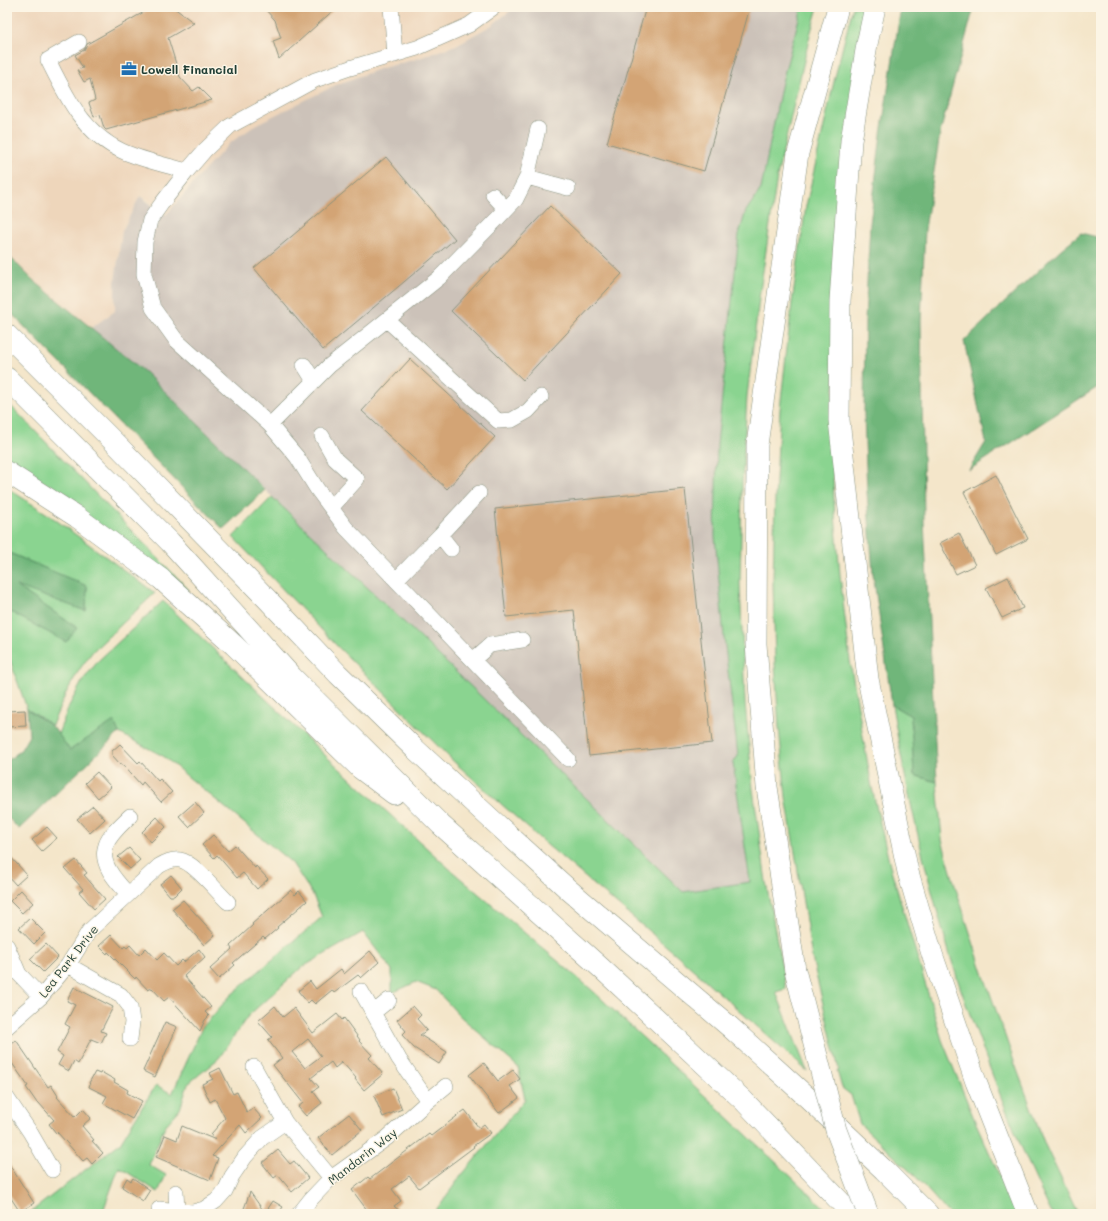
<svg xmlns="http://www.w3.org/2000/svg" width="1108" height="1221" font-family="Mali,sans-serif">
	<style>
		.built { fill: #eed6bb }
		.industrial { fill: #ccc2b9 }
		.green { fill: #8ad490; stroke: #548862 }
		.forest { fill: #6fb67a; stroke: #477a57 }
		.building { fill: #d3a475; fill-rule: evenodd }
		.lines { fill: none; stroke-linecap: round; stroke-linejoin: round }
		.minor-casing { stroke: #8a927f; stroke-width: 16 }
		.highway-casing { stroke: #8a927f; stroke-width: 22 }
		.minor { stroke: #fff; stroke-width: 15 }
		.highway { stroke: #fff; stroke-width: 21 }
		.highway-bridge-casing { stroke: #8a927f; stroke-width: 22; stroke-linecap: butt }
		.highway-bridge { stroke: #fff; stroke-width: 21 }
		.labels { text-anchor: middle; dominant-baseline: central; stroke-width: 3; stroke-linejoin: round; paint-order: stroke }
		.poi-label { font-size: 12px; font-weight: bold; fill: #1f3d34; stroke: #fcf5e5; text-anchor: start }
		.street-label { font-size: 12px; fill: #1f3d34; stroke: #fcf5e5 }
	</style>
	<rect width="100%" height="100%" fill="#fcf5e5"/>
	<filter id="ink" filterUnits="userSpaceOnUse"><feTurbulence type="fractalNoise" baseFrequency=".025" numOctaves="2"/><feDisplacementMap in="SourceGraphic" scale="8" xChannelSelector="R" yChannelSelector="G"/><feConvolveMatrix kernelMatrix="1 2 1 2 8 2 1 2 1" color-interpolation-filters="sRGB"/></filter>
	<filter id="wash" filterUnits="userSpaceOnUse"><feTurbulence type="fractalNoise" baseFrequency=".012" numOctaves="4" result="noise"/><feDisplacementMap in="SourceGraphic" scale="16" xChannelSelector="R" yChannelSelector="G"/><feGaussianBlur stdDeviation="0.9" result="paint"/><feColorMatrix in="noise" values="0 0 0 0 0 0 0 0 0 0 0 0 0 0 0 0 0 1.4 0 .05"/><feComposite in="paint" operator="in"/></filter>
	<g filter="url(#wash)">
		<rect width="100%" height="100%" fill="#f4e6ca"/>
		<path class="built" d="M7,7H515L492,25L456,45L416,59L379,69L338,84L202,173L166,215L146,199L140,196L122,231L115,281V311L91,328L33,280L7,254Z"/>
		<path class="industrial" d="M515,7H802L782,82L761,190L746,211L739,234L724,372L717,445L715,536L724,637L738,757L733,763L750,882L683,892L426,643L265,490L146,373L91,328L115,311V281L122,231L140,196L166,215L202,173L230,143L259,123L338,84L379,69L416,59L456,45L492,25Z"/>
		<path class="green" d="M802,7H818L810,35L777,177L760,291L747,396L742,486L740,584L745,703L753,789L766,882L786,989L776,992L807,1071L677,955L546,844L452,760L337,646L233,537L272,497L426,643L683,892L750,882L733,763L738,756L724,637L715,536L717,445L739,234L746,211L761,189L782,82Z
			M853,7H868L831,421L834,502L840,575L850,661L872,788L890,866L942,1040L975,1121L1017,1214H949L917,1178L860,1124L851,1095L842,1088L837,1071L839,1070L812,958L786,797L779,728L775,664L773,580L775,498L780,409L792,303L806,206L835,77Z
			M7,402L189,590L186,592L47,486L7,460Z
			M7,488L49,515L155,593L93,651L79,670L66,693L52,725L27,709L10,660L7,657V610L66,642L76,627L14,585L86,611L87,586L7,552Z
			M163,601L329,759L453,872L593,991L831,1214H555L546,1212L526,1214H433L461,1176L525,1099L518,1067L460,1016L436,990L416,982L392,993V970L363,932L301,968L248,1016L219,1058L188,1084L180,1109L165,1126L149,1165L166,1175L158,1192L119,1167L102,1214H28L120,1143L156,1085L172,1094L202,1028L230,996L322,917L313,895L292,863L163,756L119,733L114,722L70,751L58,734L69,706L83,680L99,660Z
			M892,705L911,716L914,775L937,782L942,840L956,889L984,976L1016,1067L1045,1145L1078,1214H1052C1027,1163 1006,1111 986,1058C978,1034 968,1011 960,987C930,895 908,800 892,705Z"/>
		<path class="forest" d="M901,7H974L940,133L925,229L921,321L924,521L937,782L914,775L911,716L892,705L873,574L867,492L864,415L865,321L870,224L881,134Z
			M1081,233L1097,237L1101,251V385L969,470L986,442L964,341L1060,250Z
			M7,254L33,280L146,373L265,490L223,529L7,309Z
			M7,552L87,586L86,611L16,586L77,628L66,642L7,610Z
			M27,709L53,727L70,750L114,721L119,733L19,829L7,817V761L20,751L29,736Z"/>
		<g id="blocks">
			<path class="building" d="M153,7H173L194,23L168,38L180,77L193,91L199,87L212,100L106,130L104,128L100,115L94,117L89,103L95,100L90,79L84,82L77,70L83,68L75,55L84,50L87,44Z
				M263,7H337L279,59L273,41L281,38L275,20Z
				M646,7H750L704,171L607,143Z
				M386,157L455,239L323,350L254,268Z
				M550,206L622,274L523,380L451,311Z
				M410,359L495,437L447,489L362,411Z
				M996,475L1028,539L996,555L964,492Z
				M685,489L712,743L589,756L574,610L506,617L495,509Z
				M959,533L975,565L956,574L940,543Z
				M1008,577L1023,608L1002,618L986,588Z
				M25,710L26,726L7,727V711Z
				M120,744L138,763L140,761L158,781L160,779L172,792L161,802L143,782L141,785L122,764H120L112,755V751Z
				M97,772L111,787L98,798L85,783Z
				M195,802L204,813L189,827L179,816Z
				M93,806L105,819L90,833L77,819Z
				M157,817L166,827L151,842L142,832Z
				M47,827L57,838L42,851L32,840Z
				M213,835L228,851L235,845L255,868L256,866L268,879L257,889L243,873L237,878L217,855L214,858L202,845Z
				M129,848L140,860L130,869L118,857Z
				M7,853L27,875L16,885L7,875Z
				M76,860L87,873L84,875L105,899L94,909L79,892L83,889L65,869Z
				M171,875L182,888L174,896H170L160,884Z
				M21,890L33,903L22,913L10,901Z
				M291,890L295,895L299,891L307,901L277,927L278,928L265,939L263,937L233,963L235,965L219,979L210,969L232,949L230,946L253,925L252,924Z
				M183,900L215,935L204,945L172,909Z
				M30,918L45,933L34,944L19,928Z
				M111,935L123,948L125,946L127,948L130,945L139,955L146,948L157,960L164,953L176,966L182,960L184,962L199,949L205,957L184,976L211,1007L205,1012L209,1016L205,1020L200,1031L169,997L164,1001L152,988L148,990L136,977L135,979L108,952L107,954L99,946Z
				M46,944L58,957L43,972L30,959Z
				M370,951L379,962L361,978L358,975L334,993L332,990L315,1004L311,1000L308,1003L298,991L310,981L316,989L341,969L344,974Z
				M74,987L113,1007L101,1031L106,1033L101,1043L91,1039L78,1064L74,1061L69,1071L58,1065L63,1056L57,1052L70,1027L65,1024L75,1005L67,1001Z
				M275,1006L283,1017L294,1008L313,1033L337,1014L342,1020L344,1018L360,1040L359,1041L372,1055L369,1058L383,1074L364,1090L355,1079L356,1078L342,1062L335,1068L331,1062L311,1078L319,1087L313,1091L322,1103L306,1116L298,1107L303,1103L273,1065L282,1058L268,1040L272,1037L258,1021ZM308,1039L321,1056L305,1068L292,1052Z
				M413,1006L421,1015L417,1019L427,1030L420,1035L447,1052L439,1064L414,1048L402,1035L406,1031L397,1020Z
				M165,1022L177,1027L155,1077L143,1071Z
				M16,1040L48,1087L51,1085L58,1096L57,1097L75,1117L83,1109L91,1118L82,1126L94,1140L92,1141L103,1153L92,1164L87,1158L83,1161L57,1132L56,1133L49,1124L54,1120L38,1102L37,1103L26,1087L28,1086L7,1056V1046Z
				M484,1063L498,1081L513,1070L520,1079L510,1086L519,1098L499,1113L469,1075Z
				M220,1068L233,1094L237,1092L247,1113L253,1108L262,1118L246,1133L240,1125L212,1156L218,1158L210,1180L156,1157L165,1135L177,1140L182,1126L216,1140L211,1134L225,1118L215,1099L210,1102L202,1084L213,1079L210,1073Z
				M95,1072L100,1074L101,1072L115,1080L114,1082L128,1090L127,1093L142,1101L132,1119L103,1103L107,1096L89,1087L90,1084L89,1083Z
				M393,1088L402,1109L383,1117L374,1096Z
				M465,1110L479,1128L484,1124L491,1133L473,1146L474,1147L419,1188L409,1176L392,1189L401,1201L394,1206L403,1214H370L352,1190L368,1177L370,1179L429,1134L431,1136Z
				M349,1114L362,1130L332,1155L318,1138Z
				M278,1150L290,1164L294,1161L308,1178L292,1192L278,1175L274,1178L262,1163Z
				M7,1161L34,1203L20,1212L7,1192Z
				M127,1178L131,1181L133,1178L150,1190L143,1201L122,1187Z
				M250,1192L265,1213L273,1201L283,1207L278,1214H242Z"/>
		</g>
	</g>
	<g filter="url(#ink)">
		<use href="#blocks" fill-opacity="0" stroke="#8a927f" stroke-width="1"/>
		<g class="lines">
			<defs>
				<path id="minor" d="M391,7L395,55
					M494,7L469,25L417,48L350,68L315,80L230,126L205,150L187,171L162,203L150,220L145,242L144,274L153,308L176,340L270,425L297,457L317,489L346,528L568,759
					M79,42L48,60C66,96 83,133 122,151C142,160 165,165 187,171
					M527,177L568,188
					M493,195L506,209
					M387,320L498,421L512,420L528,411L541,397
					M304,365L314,381
					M270,425L329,366L439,278L497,219L516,199L527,177L538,129
					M322,436L335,459L357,479L331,508
					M440,535L451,549
					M396,580L440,535L479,493
					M473,660L490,645L522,640
					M128,894C117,882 99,864 106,845C110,834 122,824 130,816
					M7,946L19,974L41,997
					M68,965L121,995L130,1007L132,1022L130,1039
					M373,1013L389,1000
					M7,1027L41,997L68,965L89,931L159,866C166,862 172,859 180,860C194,862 217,892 228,902
					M254,1067L285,1122L331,1178
					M7,1098L30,1132L52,1170
					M428,1101L446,1086
					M176,1192L177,1211
					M159,1209L193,1212L204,1209L216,1201L225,1191L232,1176L245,1157L262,1138L285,1122
					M299,1214L311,1199L331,1178L387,1138L428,1101L399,1059L361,991"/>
				<path id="highway" d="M875,7L867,44L851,141L840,301L839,420L868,679L908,872L932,954L976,1082L1028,1214
					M7,335L119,447L267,599L338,674L414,748L491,819L569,890L730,1027L808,1098L884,1170L928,1214
					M7,378L170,542L292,677L441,825L601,968L743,1100L852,1214
					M7,472L77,517L161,579L234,645L361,769L394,794
					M795,970L767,787L756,644L757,445L798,153L838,7"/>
			</defs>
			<use href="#minor" class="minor-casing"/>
			<use href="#highway" class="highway-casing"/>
			<use href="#minor" class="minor"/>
			<use href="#highway" class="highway"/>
			<defs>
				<path id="highway-bridge" d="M795,970L836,1130L868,1214"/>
			</defs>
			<use href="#highway-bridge" class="highway-bridge-casing"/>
			<use href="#highway-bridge" class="highway-bridge"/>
		</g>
	</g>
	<defs>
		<symbol id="office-bare" viewBox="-9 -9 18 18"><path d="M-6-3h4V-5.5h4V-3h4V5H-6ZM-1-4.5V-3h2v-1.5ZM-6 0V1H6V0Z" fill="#1f6fb2" stroke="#fcf5e5" stroke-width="2.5" paint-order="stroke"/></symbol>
	</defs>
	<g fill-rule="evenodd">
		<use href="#office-bare" x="118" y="58" width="22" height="22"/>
	</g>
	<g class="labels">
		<g class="poi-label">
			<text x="141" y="69">Lowell Financial</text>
		</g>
		<g class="street-label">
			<text transform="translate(68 961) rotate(-52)">Lea Park Drive</text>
			<text transform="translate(362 1156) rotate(-38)">Mandarin Way</text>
		</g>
	</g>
	<rect width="1108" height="1221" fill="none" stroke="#fcf5e5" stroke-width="24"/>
</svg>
